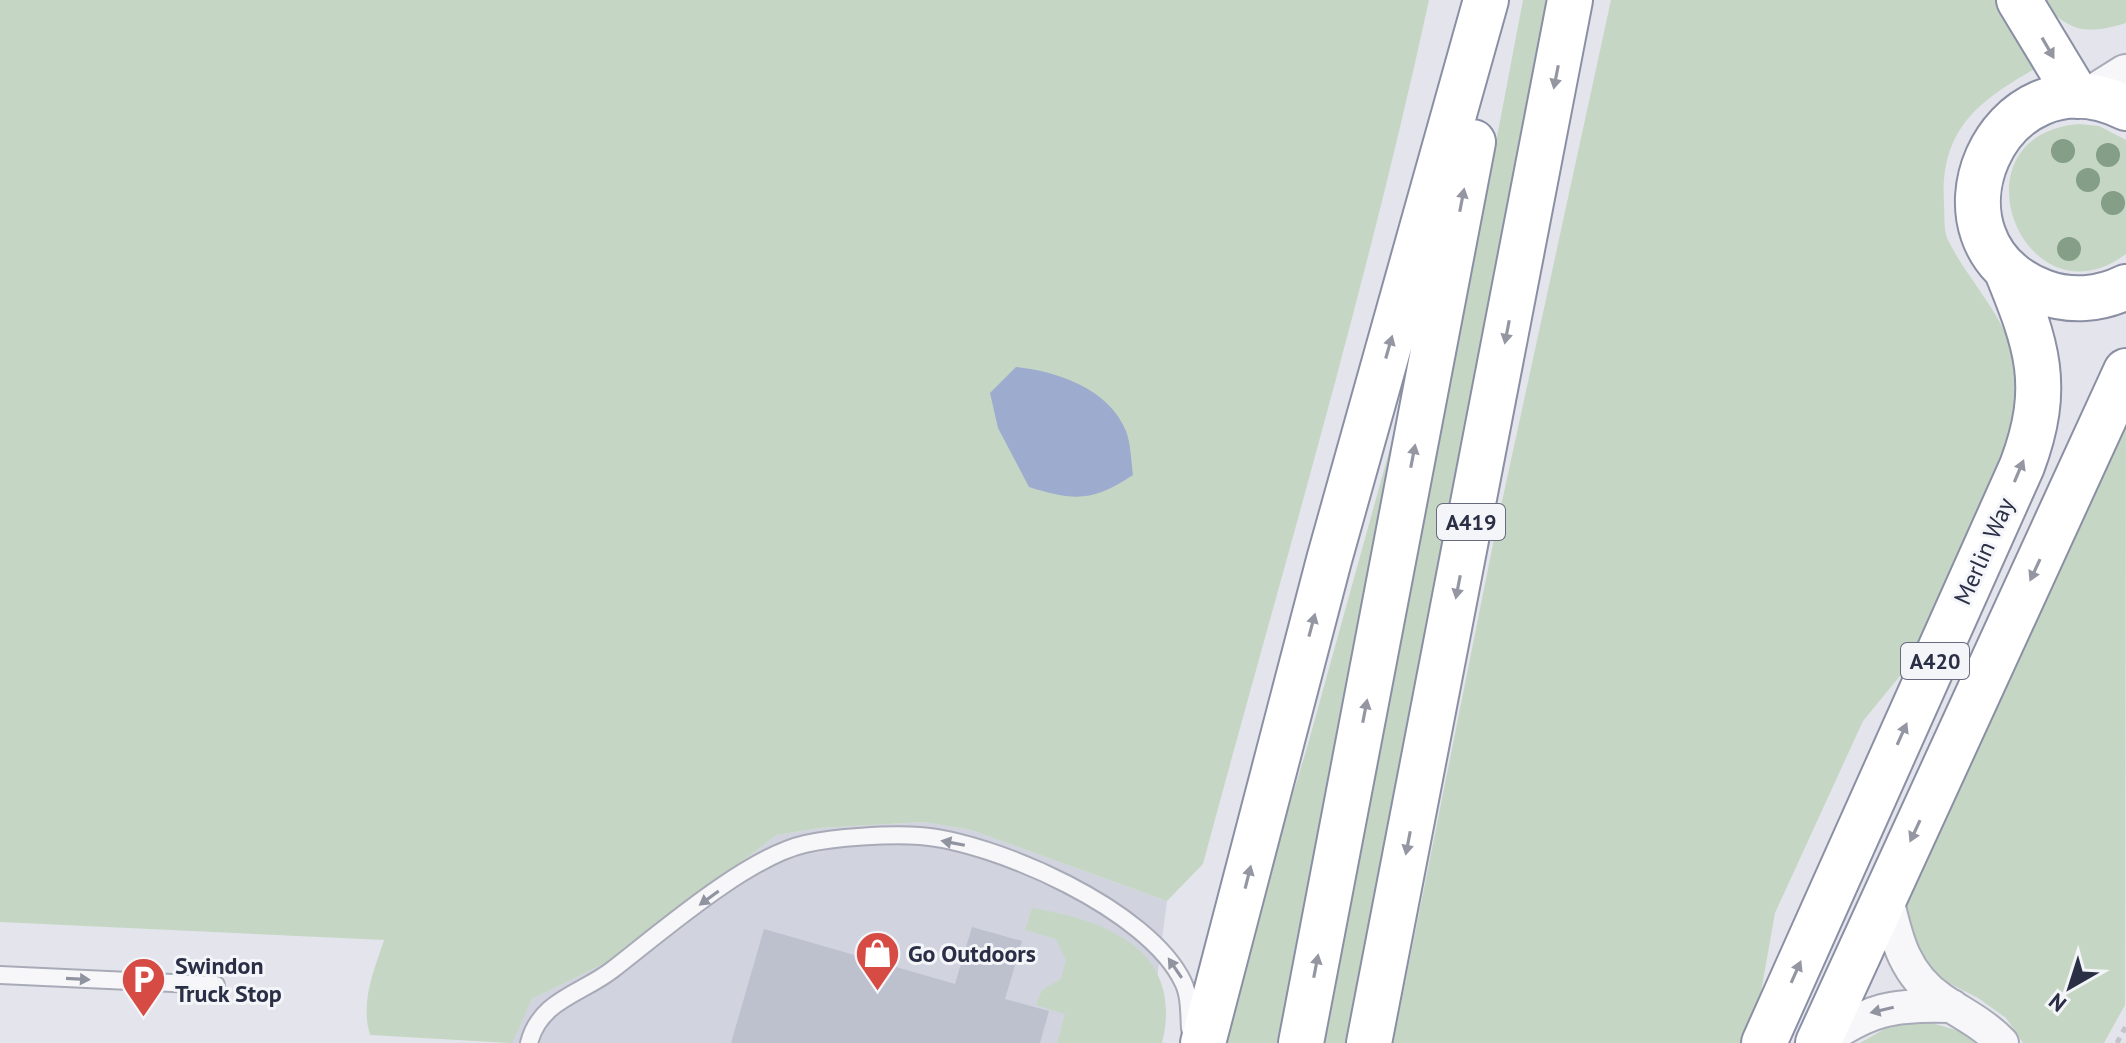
<svg xmlns="http://www.w3.org/2000/svg" width="2126" height="1043" font-family="'PT Sans',sans-serif">
	<style>
		.built { fill: #d1d4de }
		.green { fill: #c5d7c4 }
		.water { fill: #9dabce }
		.building { fill: #bdc0cd }
		.lines { fill: none; stroke-linecap: round; stroke-linejoin: round }
		.service-casing { stroke: #a8abb7; stroke-width: 20 }
		.minor-casing { stroke: #a8abb7; stroke-width: 36 }
		.tertiary-casing { stroke: #a8abb7; stroke-width: 44 }
		.trunk-casing { stroke: #8a8fa4; stroke-width: 48 }
		.path { stroke: #c2c3cb; stroke-width: 5; stroke-dasharray: 6 6; stroke-linecap: butt }
		.service { stroke: #f7f7fa; stroke-width: 16 }
		.minor { stroke: #f7f7fa; stroke-width: 32 }
		.tertiary { stroke: #f7f7fa; stroke-width: 40 }
		.trunk { stroke: #fff; stroke-width: 44 }
		.tree { fill: #849e88 }
		.oneway { fill: #9497a2 }
		.oneway2 { fill: #9093a0 }
		.labels { text-anchor: middle; dominant-baseline: central; stroke-width: 6; stroke-linejoin: round; paint-order: stroke }
		.shield { fill: #f4f5f9; stroke: #676a7c; stroke-width: 2 }
		.shield-label { font-size: 22px; font-weight: bold; fill: #2a2f46 }
		.street-label { font-size: 24px; fill: #2a2f46; stroke: #f4f5f9 }
		.poi-label { font-size: 24px; font-weight: bold; fill: #2a2f46; stroke: #f4f5f9; text-anchor: start }
	</style>
	<rect width="100%" height="100%" fill="#e4e5ec"/>
	<path class="built" d="M924,822L971,830L1167,901L1154,1002L1130,1043H509L532,999L607,962L777,835L820,828Z"/>
	<path class="green" d="M0,0H1429C1366,291 1280,577 1203,864L1167,901L971,830L924,822L820,828L777,835L607,962L532,999L512,1043L370,1035C360,1001 374,971 384,940L0,922Z
		M1523,0H1551L1351,1043H1325Z
		M1611,0H1999L2036,68C1977,102 1940,129 1944,204C1945,214 1943,230 1948,240C1972,288 2014,323 2018,380C2019,404 2011,429 2004,452L1909,665L1863,721L1775,913L1758,1009L1743,1043H1393L1496,529Z
		M2039,0H2126V23C2083,36 2070,31 2039,0Z
		M2079,124L2099,126L2126,140V254C2024,330 1947,135 2079,124Z
		M2126,418L2125,1005L2104,1043H2023L2006,1018L1978,998L1927,972L1903,921L1906,905Z
		M1397,423L1279,1043H1218L1308,744Z
		M1032,908C1106,920 1185,950 1162,1043H1057L1065,1014L1036,1005L1042,990L1061,979L1066,960L1056,939L1025,930Z
		M1932,1023L1959,1031L1975,1043H1860L1893,1024Z"/>
	<path class="water" d="M1016,367C1057,371 1109,389 1126,431C1131,444 1131,461 1133,475C1093,502 1074,501 1029,487L998,428L990,393Z"/>
	<path class="building" d="M972,927L1022,941L1005,999L1049,1011L1040,1043H731L764,929L955,984Z"/>
	<g class="lines">
		<defs>
			<path id="service" d="M0,975L216,985
				M529,1043C540,1000 581,994 612,970C660,933 747,857 805,844C835,837 889,834 920,836C996,842 1149,910 1183,982C1190,996 1189,1014 1190,1029"/>
			<path id="minor" d="M1886,894C1896,937 1903,974 1942,1000C1964,1015 1984,1024 2002,1043
				M1821,1043C1868,1009 1893,1004 1952,1006"/>
			<path id="tertiary" d="M2091,97L2126,75"/>
			<path id="trunk" d="M2019,0L2077,96
				M2126,108C1997,45 1913,242 2043,292C2070,302 2100,300 2126,287
				M1203,1043L1329,560L1486,0
				M1301,1043L1473,142
				M1369,1043L1570,0
				M1764,1043L2022,466C2052,386 2037,345 2006,269
				M1818,1043L2126,371"/>
		</defs>
		<use href="#service" class="service-casing"/>
		<use href="#minor" class="minor-casing"/>
		<use href="#tertiary" class="tertiary-casing"/>
		<use href="#trunk" class="trunk-casing"/>
		<path class="path" d="M2117,1043L2126,1026"/>
		<use href="#service" class="service"/>
		<use href="#minor" class="minor"/>
		<use href="#tertiary" class="tertiary"/>
		<use href="#trunk" class="trunk"/>
	</g>
	<g class="tree">
		<circle cx="2063" cy="151" r="12"/>
		<circle cx="2108" cy="155" r="12"/>
		<circle cx="2088" cy="180" r="12"/>
		<circle cx="2113" cy="203" r="12"/>
		<circle cx="2069" cy="249" r="12"/>
	</g>
	<defs><path id="oneway-solid" d="M-6-.8H1V-3.2L6.5 0L1 3.2V.8H-6Z" transform="scale(2)"/></defs>
	<g class="oneway">
		<use href="#oneway-solid" transform="translate(2048 48) rotate(60)"/>
		<use href="#oneway-solid" transform="translate(1556 77) rotate(101)"/>
		<use href="#oneway-solid" transform="translate(1462 200) rotate(-79)"/>
		<use href="#oneway-solid" transform="translate(1507 332) rotate(101)"/>
		<use href="#oneway-solid" transform="translate(1389 347) rotate(-74)"/>
		<use href="#oneway-solid" transform="translate(1413 456) rotate(-79)"/>
		<use href="#oneway-solid" transform="translate(2019 471) rotate(-67)"/>
		<use href="#oneway-solid" transform="translate(2035 570) rotate(115)"/>
		<use href="#oneway-solid" transform="translate(1458 587) rotate(101)"/>
		<use href="#oneway-solid" transform="translate(1312 625) rotate(-75)"/>
		<use href="#oneway-solid" transform="translate(1365 711) rotate(-79)"/>
		<use href="#oneway-solid" transform="translate(1902 734) rotate(-66)"/>
		<use href="#oneway-solid" transform="translate(1915 831) rotate(115)"/>
		<use href="#oneway-solid" transform="translate(1408 843) rotate(101)"/>
		<use href="#oneway-solid" transform="translate(1248 877) rotate(-76)"/>
		<use href="#oneway-solid" transform="translate(1316 966) rotate(-79)"/>
		<use href="#oneway-solid" transform="translate(1796 972) rotate(-66)"/>
	</g>
	<g class="oneway2">
		<use href="#oneway-solid" transform="translate(953 843) rotate(-169)"/>
		<use href="#oneway-solid" transform="translate(709 898) rotate(144)"/>
		<use href="#oneway-solid" transform="translate(1175 968) rotate(-124)"/>
		<use href="#oneway-solid" transform="translate(78 979) rotate(3)"/>
		<use href="#oneway-solid" transform="translate(1882 1010) rotate(167)"/>
	</g>
	<defs>
		<symbol id="shop-pin" viewBox="-11 -11 22 30"><path d="M0 17L-7.5 6A9.5 9.5 0 1 1 7.5 6Z" fill="#d64b43" stroke="#f4f5f9"/><path d="M-5-2.5h2.3a2.7 3.5 0 0 1 5.4 0H5L5.5 6h-11ZM-1.5-2.5h3a1.5 2.3 0 0 0-3 0Z" fill="#fff"/></symbol>
		<symbol id="parking-pin" viewBox="-11 -11 22 30"><path d="M0 17L-7.5 6A9.5 9.5 0 1 1 7.5 6Z" fill="#d64b43" stroke="#f4f5f9"/><path d="M-3.5-5.5H1a3.5 3.5 0 0 1 0 7H-1V5.5H-3.5ZM-1-3.4V-.6H.8a1.4 1.4 0 0 0 0-2.8Z" fill="#fff"/></symbol>
	</defs>
	<g fill-rule="evenodd">
		<use href="#shop-pin" x="852" y="928" width="51" height="69"/>
		<use href="#parking-pin" x="118" y="954" width="51" height="69"/>
	</g>
	<g class="labels">
		<g class="shield">
			<rect x="1437" y="504" width="68" height="36" rx="6"/>
			<rect x="1901" y="643" width="68" height="36" rx="6"/>
		</g>
		<g class="shield-label">
			<text x="1471" y="522">A419</text>
			<text x="1935" y="661">A420</text>
		</g>
		<g class="street-label">
			<text transform="translate(1984 551) rotate(-66)">Merlin Way</text>
		</g>
		<g class="poi-label">
			<text x="908" y="953">Go Outdoors</text>
			<text x="175" y="965">Swindon<tspan x="175" dy="28">Truck Stop</tspan></text>
		</g>
	</g>
	<g transform="translate(2070 987) rotate(219)" stroke="#f4f5f9" stroke-width="6" paint-order="stroke">
	<path d="M0-6L14 30L0 20L-14 30Z" fill="#2a2f46"/>
	<text y="-12" font-size="22" font-weight="bold" text-anchor="middle" fill="#2a2f46">N</text>
	</g>
</svg>
